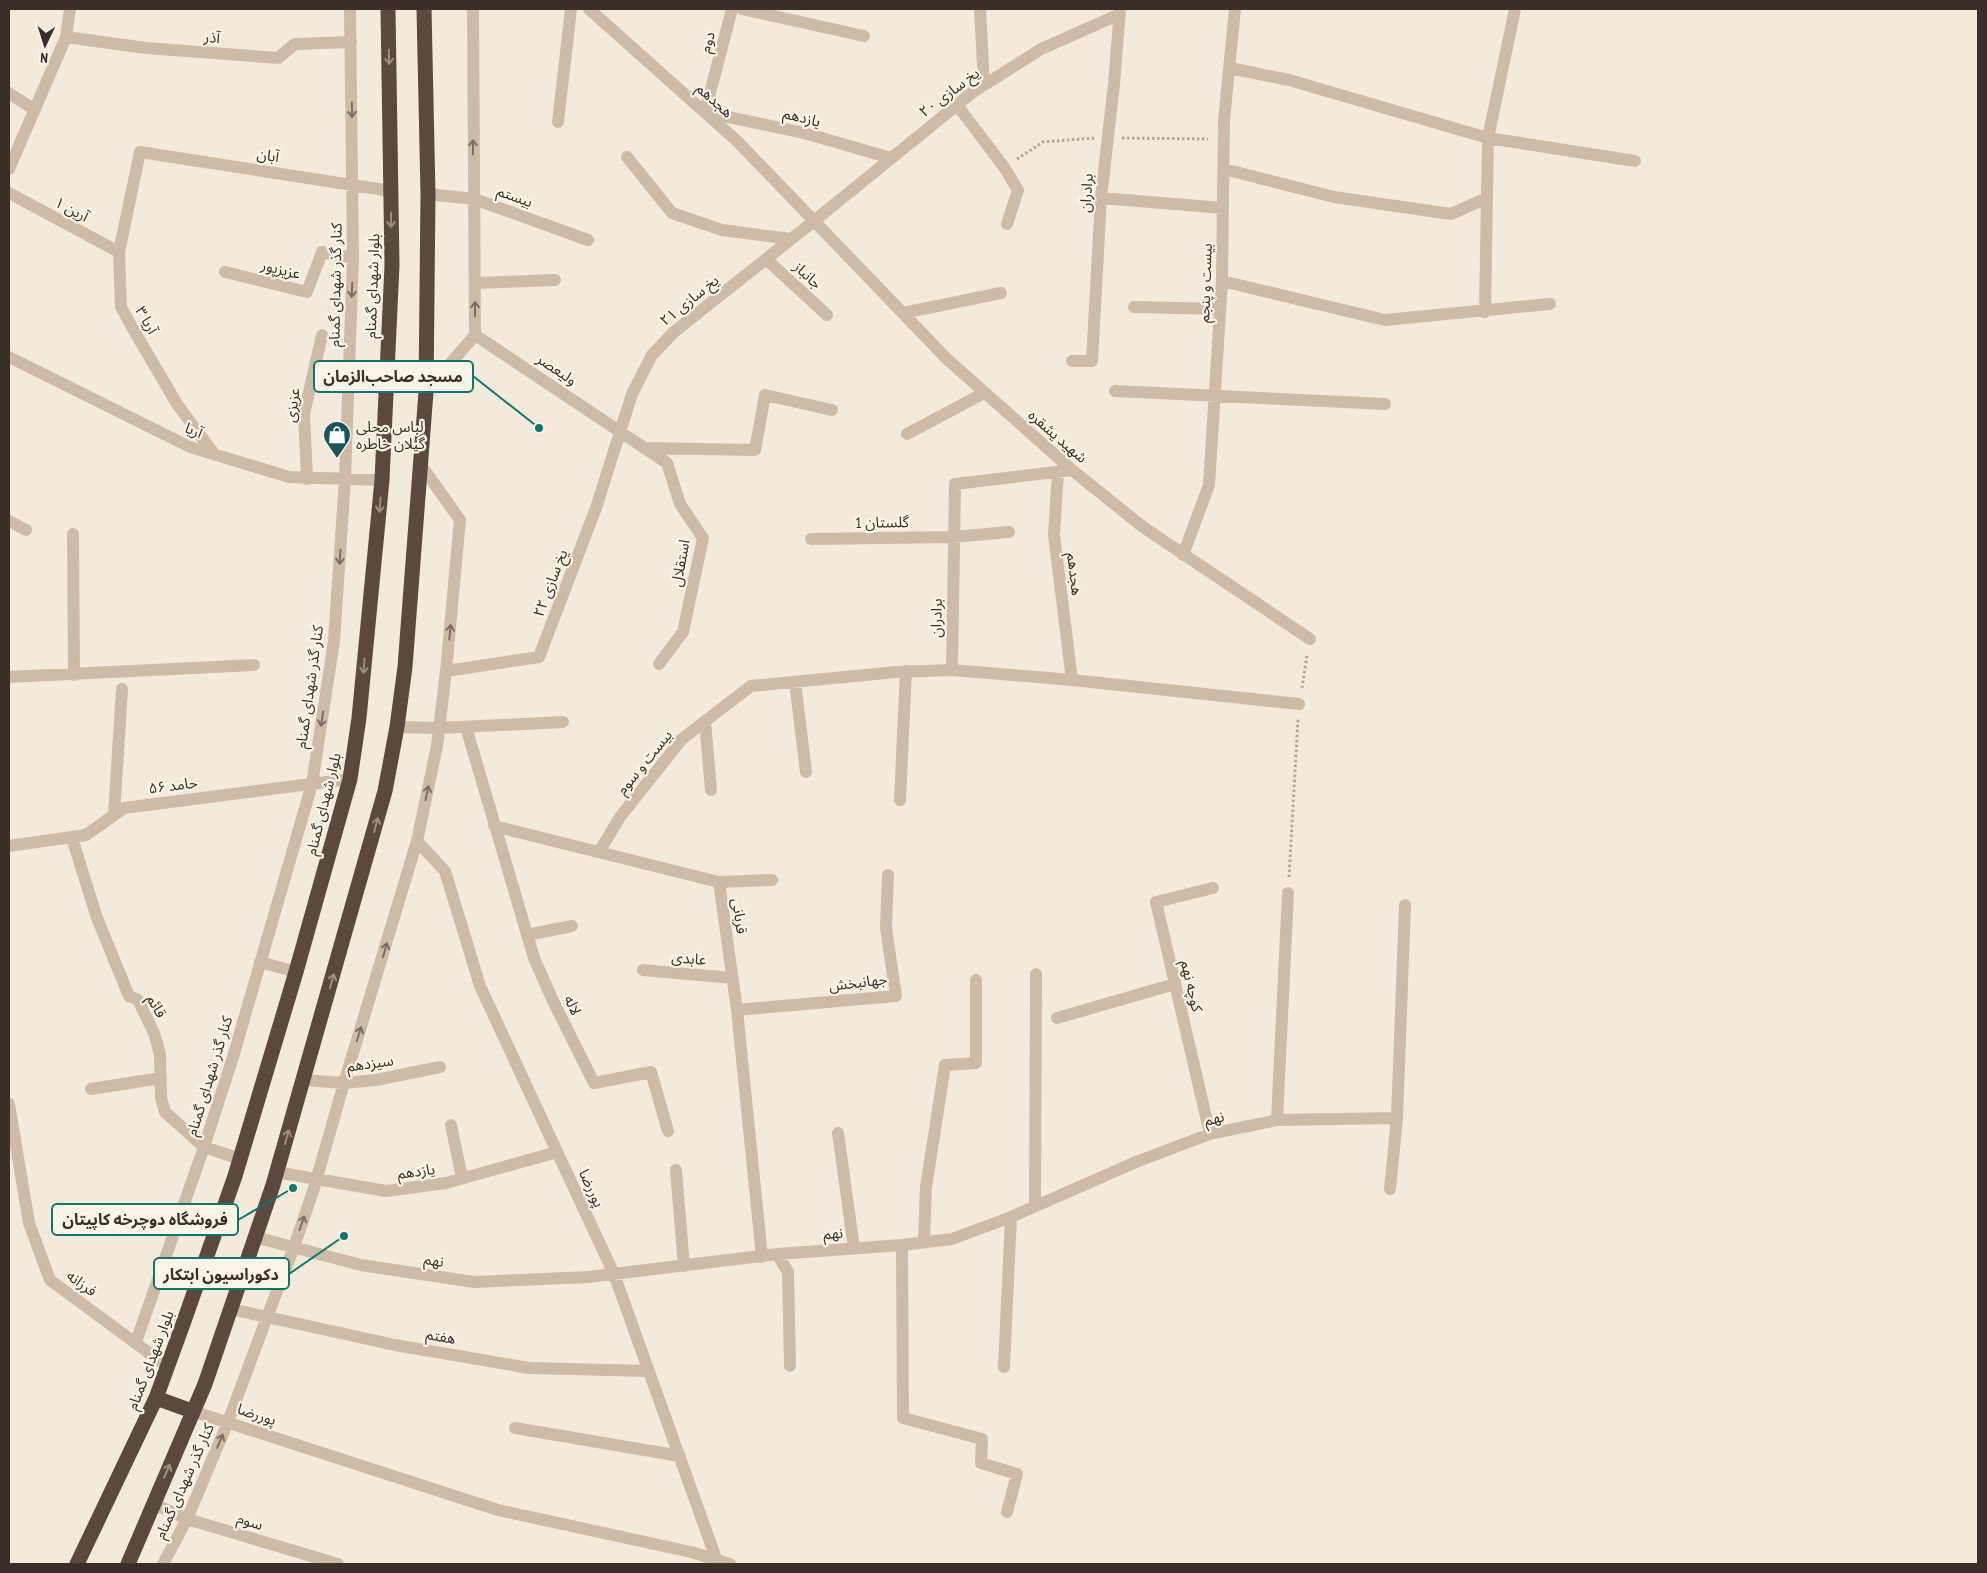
<svg xmlns="http://www.w3.org/2000/svg" width="1987" height="1573" font-family="'PT Sans Narrow','Noto Sans Arabic',sans-serif">
	<style>
		.lines { fill: none; stroke-linecap: round; stroke-linejoin: round }
		.path { stroke: #b9a591; stroke-width: 3; stroke-dasharray: 2.5 2.5; stroke-linecap: butt }
		.minor { stroke: #cdbba7; stroke-width: 12 }
		.highway { stroke: #5b493f; stroke-width: 15 }
		.oneway { stroke: #9b8d83 }
		.oneway2 { stroke: #7c6e61 }
		.labels { text-anchor: middle; dominant-baseline: central; stroke-width: 4.5; stroke-linejoin: round; paint-order: stroke }
		.street-label { font-size: 15px; fill: #392f28; stroke: #fbf4e9 }
		.poi-label { font-size: 15px; fill: #392f28; stroke: #fbf4e9; text-anchor: start }
		.leader { fill: none; stroke: #0f766e; stroke-width: 2 }
		.callout-dot { fill: #0f766e; stroke: #fbf4e9; stroke-width: 2 }
		.callout { fill: #fbf4e9; stroke: #0f766e; stroke-width: 2 }
		.callout-label { font-size: 16px; text-anchor: middle; font-weight: bold; fill: #392f28 }
	</style>
	<rect width="100%" height="100%" fill="#f4eadc"/>
	<g class="lines">
		<path class="path" d="M1122,138L1208,139
			M1017,159L1043,142L1094,138
			M1302,688L1307,655
			M1289,877L1298,719"/>
		<path class="minor" d="M589,9L737,141L947,359L1072,470L1143,527L1310,639
			M732,9L705,112L804,133L891,158
			M742,9L864,36
			M980,9L984,84
			M66,37L146,48L278,58L295,44L351,42
			M1230,68L1289,80L1488,138L1515,9
			M9,93L35,110
			M957,105L1004,167L1018,190L1007,224
			M558,122L571,9
			M627,157L672,213L722,230L791,239
			M9,169L66,37L70,9
			M1224,169L1334,197L1451,214L1487,198
			M9,193L119,252
			M428,194L474,199L588,240
			M1101,198L1223,208
			M766,259L827,315
			M225,272L307,292L322,252L353,258
			M1222,281L1385,320L1550,304
			M475,283L555,280
			M1134,307L1220,309
			M1485,312L1488,138L1635,161
			M903,313L1001,293
			M475,335L667,463L680,504L703,538L683,632L659,664
			M9,357L190,447L289,477L382,480
			M1072,361H1092L1101,198L1114,84L1120,9
			M1115,391L1385,404
			M426,392L475,335L473,9
			M907,434L984,393
			M645,448L755,450L765,395L832,410
			M215,455L177,404L133,329L121,307L119,252L140,152L391,191
			M1058,472L1054,535L1072,680
			M307,479L304,414L322,335
			M9,521L26,530
			M73,534L74,675
			M811,539L953,537L1009,532
			M1183,555L1209,485L1222,281L1224,120L1235,9
			M952,670L955,484L1072,470
			M446,671L539,657L596,508L632,394L652,355L674,332L814,221L973,92L1041,49L1120,14
			M9,677L254,665
			M795,682L806,772
			M705,721L711,790
			M397,727L439,728L563,722
			M466,727L534,958L553,1001L594,1083L651,1072L668,1131
			M900,800L906,671
			M114,815L122,689
			M494,826L719,882L737,1010L762,1257
			M72,838L97,918L129,996L138,1000L154,1033L160,1054L161,1098L165,1112L204,1147L240,1159
			M417,841L445,871L480,986L614,1274L718,1564
			M9,846L86,835L124,808L350,779
			M599,852L620,817L682,739L751,686L896,672L952,670L1072,680L1299,704
			M719,882L772,880
			M527,935L572,926
			M260,962L296,972
			M643,970L732,978
			M737,1010L896,996L886,928L888,875
			M1057,1018L1175,984
			M304,1080L344,1083L376,1080L440,1067
			M91,1089L161,1078
			M9,1104L29,1223L50,1280L168,1367
			M1277,1120L1288,893
			M451,1125L462,1178
			M838,1133L854,1248
			M1210,1134L1156,902L1213,888
			M676,1170L684,1266
			M276,1172L386,1191L446,1183L557,1152
			M1390,1189L1397,1118L1405,905
			M1035,1206L1036,974
			M255,1237L361,1265L474,1282L589,1277L777,1254L902,1245L952,1239L1011,1217L1136,1162L1210,1134L1277,1120L1397,1118
			M924,1242L926,1187L945,1065L976,1063V980
			M902,1245L903,1418L982,1439L981,1463L1017,1474L1007,1512
			M777,1254L788,1272L790,1366
			M231,1309L395,1345L529,1368L649,1371
			M136,1342L204,1147L233,1057L312,784L334,641L345,479L353,258L350,9
			M1004,1367L1011,1217
			M192,1411L498,1510L691,1552L730,1564
			M515,1428L680,1456
			M154,1504L187,1519L338,1564
			M163,1564L187,1519L228,1422L267,1317L294,1247L314,1188L344,1083L417,841L437,746L446,671L460,520L421,465"/>
		<path class="highway" d="M156,1398L192,1411
			M77,1564L156,1398L183,1324L235,1176L296,972L350,779L359,718L382,480L392,265L388,9
			M128,1564L205,1384L273,1185L385,791L397,727L405,667L426,392L428,194L424,9"/>
	</g>
	<defs><path id="oneway-shaft" d="M-6 0H5M1.5-3L5.5 0L1.5 3" fill="none" stroke-width="1.6" stroke-linecap="round" stroke-linejoin="round" transform="scale(1.25)"/></defs>
	<g class="oneway">
		<use href="#oneway-shaft" transform="translate(389 57) rotate(89)"/>
		<use href="#oneway-shaft" transform="translate(391 220) rotate(90)"/>
		<use href="#oneway-shaft" transform="translate(380 505) rotate(95)"/>
		<use href="#oneway-shaft" transform="translate(364 666) rotate(95)"/>
		<use href="#oneway-shaft" transform="translate(376 825) rotate(-75)"/>
		<use href="#oneway-shaft" transform="translate(332 981) rotate(-74)"/>
		<use href="#oneway-shaft" transform="translate(287 1137) rotate(-74)"/>
		<use href="#oneway-shaft" transform="translate(167 1471) rotate(-67)"/>
	</g>
	<g class="oneway2">
		<use href="#oneway-shaft" transform="translate(352 110) rotate(89)"/>
		<use href="#oneway-shaft" transform="translate(473 147) rotate(-90)"/>
		<use href="#oneway-shaft" transform="translate(352 290) rotate(92)"/>
		<use href="#oneway-shaft" transform="translate(475 309) rotate(-90)"/>
		<use href="#oneway-shaft" transform="translate(340 557) rotate(94)"/>
		<use href="#oneway-shaft" transform="translate(450 632) rotate(-85)"/>
		<use href="#oneway-shaft" transform="translate(322 719) rotate(99)"/>
		<use href="#oneway-shaft" transform="translate(427 793) rotate(-78)"/>
		<use href="#oneway-shaft" transform="translate(385 950) rotate(-74)"/>
		<use href="#oneway-shaft" transform="translate(359 1034) rotate(-73)"/>
		<use href="#oneway-shaft" transform="translate(302 1223) rotate(-71)"/>
		<use href="#oneway-shaft" transform="translate(220 1441) rotate(-67)"/>
	</g>
	<defs>
		<symbol id="shop-pin" viewBox="-11 -11 22 30"><path d="M0 17L-7.5 6A9.5 9.5 0 1 1 7.5 6Z" fill="#1a555e" stroke="#fbf4e9"/><path d="M-5-2.5h2.3a2.7 3.5 0 0 1 5.4 0H5L5.5 6h-11ZM-1.5-2.5h3a1.5 2.3 0 0 0-3 0Z" fill="#fff"/></symbol>
	</defs>
	<g fill-rule="evenodd">
		<use href="#shop-pin" x="321" y="419" width="32" height="43"/>
	</g>
	<g class="labels">
		<g class="street-label">
			<text transform="translate(212 37) rotate(5)">آذر</text>
			<text transform="translate(707 42) rotate(-75)">دوم</text>
			<text transform="translate(949 92) rotate(-37)">یخ سازی ۲۰</text>
			<text transform="translate(715 100) rotate(42)">هجدهم</text>
			<text transform="translate(802 117) rotate(14)">یازدهم</text>
			<text transform="translate(268 155) rotate(9)">آبان</text>
			<text transform="translate(1086 193) rotate(-86)">برادران</text>
			<text transform="translate(515 196) rotate(20)">بیستم</text>
			<text transform="translate(72 209) rotate(28)">آرین ۱</text>
			<text transform="translate(281 269) rotate(14)">عزیزپور</text>
			<text transform="translate(808 275) rotate(43)">جانباز</text>
			<text transform="translate(1205 283) rotate(-88)">بیست و پنجم</text>
			<text transform="translate(335 285) rotate(-89)">کنار گذر شهدای گمنام</text>
			<text transform="translate(372 286) rotate(-88)">بلوار شهدای گمنام</text>
			<text transform="translate(689 300) rotate(-39)">یخ سازی ۲۱</text>
			<text transform="translate(147 320) rotate(61)">آریا ۳</text>
			<text transform="translate(557 369) rotate(34)">ولیعصر</text>
			<text transform="translate(292 405) rotate(-82)">عزیزی</text>
			<text transform="translate(194 430) rotate(23)">آریا</text>
			<text transform="translate(1058 436) rotate(41)">شهید یشقره</text>
			<text transform="translate(882 522) rotate(-1)">گلستان 1</text>
			<text transform="translate(680 563) rotate(-80)">استقلال</text>
			<text transform="translate(1075 574) rotate(83)">هجدهم</text>
			<text transform="translate(550 583) rotate(-69)">یخ سازی ۲۲</text>
			<text transform="translate(936 618) rotate(-89)">برادران</text>
			<text transform="translate(309 687) rotate(-82)">کنار گذر شهدای گمنام</text>
			<text transform="translate(644 762) rotate(-51)">بیست و سوم</text>
			<text transform="translate(173 785) rotate(-7)">حامد ۵۶</text>
			<text transform="translate(323 804) rotate(-76)">بلوار شهدای گمنام</text>
			<text transform="translate(740 916) rotate(82)">قربانی</text>
			<text transform="translate(689 958) rotate(5)">عابدی</text>
			<text transform="translate(858 982) rotate(-7)">جهانبخش</text>
			<text transform="translate(1192 986) rotate(77)">کوچه نهم</text>
			<text transform="translate(573 1005) rotate(64)">لاله</text>
			<text transform="translate(157 1006) rotate(60)">قائم</text>
			<text transform="translate(370 1063) rotate(-8)">سیزدهم</text>
			<text transform="translate(209 1076) rotate(-73)">کنار گذر شهدای گمنام</text>
			<text transform="translate(1214 1118) rotate(-15)">نهم</text>
			<text transform="translate(416 1171) rotate(-8)">یازدهم</text>
			<text transform="translate(592 1188) rotate(65)">پوررضا</text>
			<text transform="translate(833 1233) rotate(-4)">نهم</text>
			<text transform="translate(434 1260) rotate(9)">نهم</text>
			<text transform="translate(82 1283) rotate(36)">فرزانه</text>
			<text transform="translate(441 1336) rotate(10)">هفتم</text>
			<text transform="translate(150 1360) rotate(-69)">بلوار شهدای گمنام</text>
			<text transform="translate(257 1414) rotate(18)">پوررضا</text>
			<text transform="translate(184 1481) rotate(-66)">کنار گذر شهدای گمنام</text>
			<text transform="translate(250 1521) rotate(17)">سوم</text>
		</g>
		<g class="poi-label">
			<text x="356" y="426">لباس محلی<tspan x="356" dy="17">گیلان خاطره</tspan></text>
		</g>
	</g>
	<path class="leader" d="M539 428L473 376M293 1188L238 1220M344 1236L289 1274"/>
	<g class="callout-dot">
		<circle cx="539" cy="428" r="5"/>
		<circle cx="293" cy="1188" r="5"/>
		<circle cx="344" cy="1236" r="5"/>
	</g>
	<g class="callout">
		<rect x="314" y="361" width="159" height="31" rx="5"/>
		<rect x="52" y="1204" width="186" height="31" rx="5"/>
		<rect x="154" y="1258" width="135" height="31" rx="5"/>
	</g>
	<g class="callout-label">
		<text x="393" y="382">مسجد صاحب‌الزمان</text>
		<text x="145" y="1225">فروشگاه دوچرخه کاپیتان</text>
		<text x="221" y="1280">دکوراسیون ابتکار</text>
	</g>
	<rect width="1987" height="1573" fill="none" stroke="#392f28" stroke-width="20"/>
	<g transform="translate(45 45) rotate(184)" stroke="#fbf4e9" stroke-width="4" paint-order="stroke">
	<path d="M0-4L9 19L0 12L-9 19Z" fill="#392f28"/>
	<text y="-8" font-size="14" font-weight="bold" text-anchor="middle" fill="#392f28">N</text>
	</g>
</svg>
